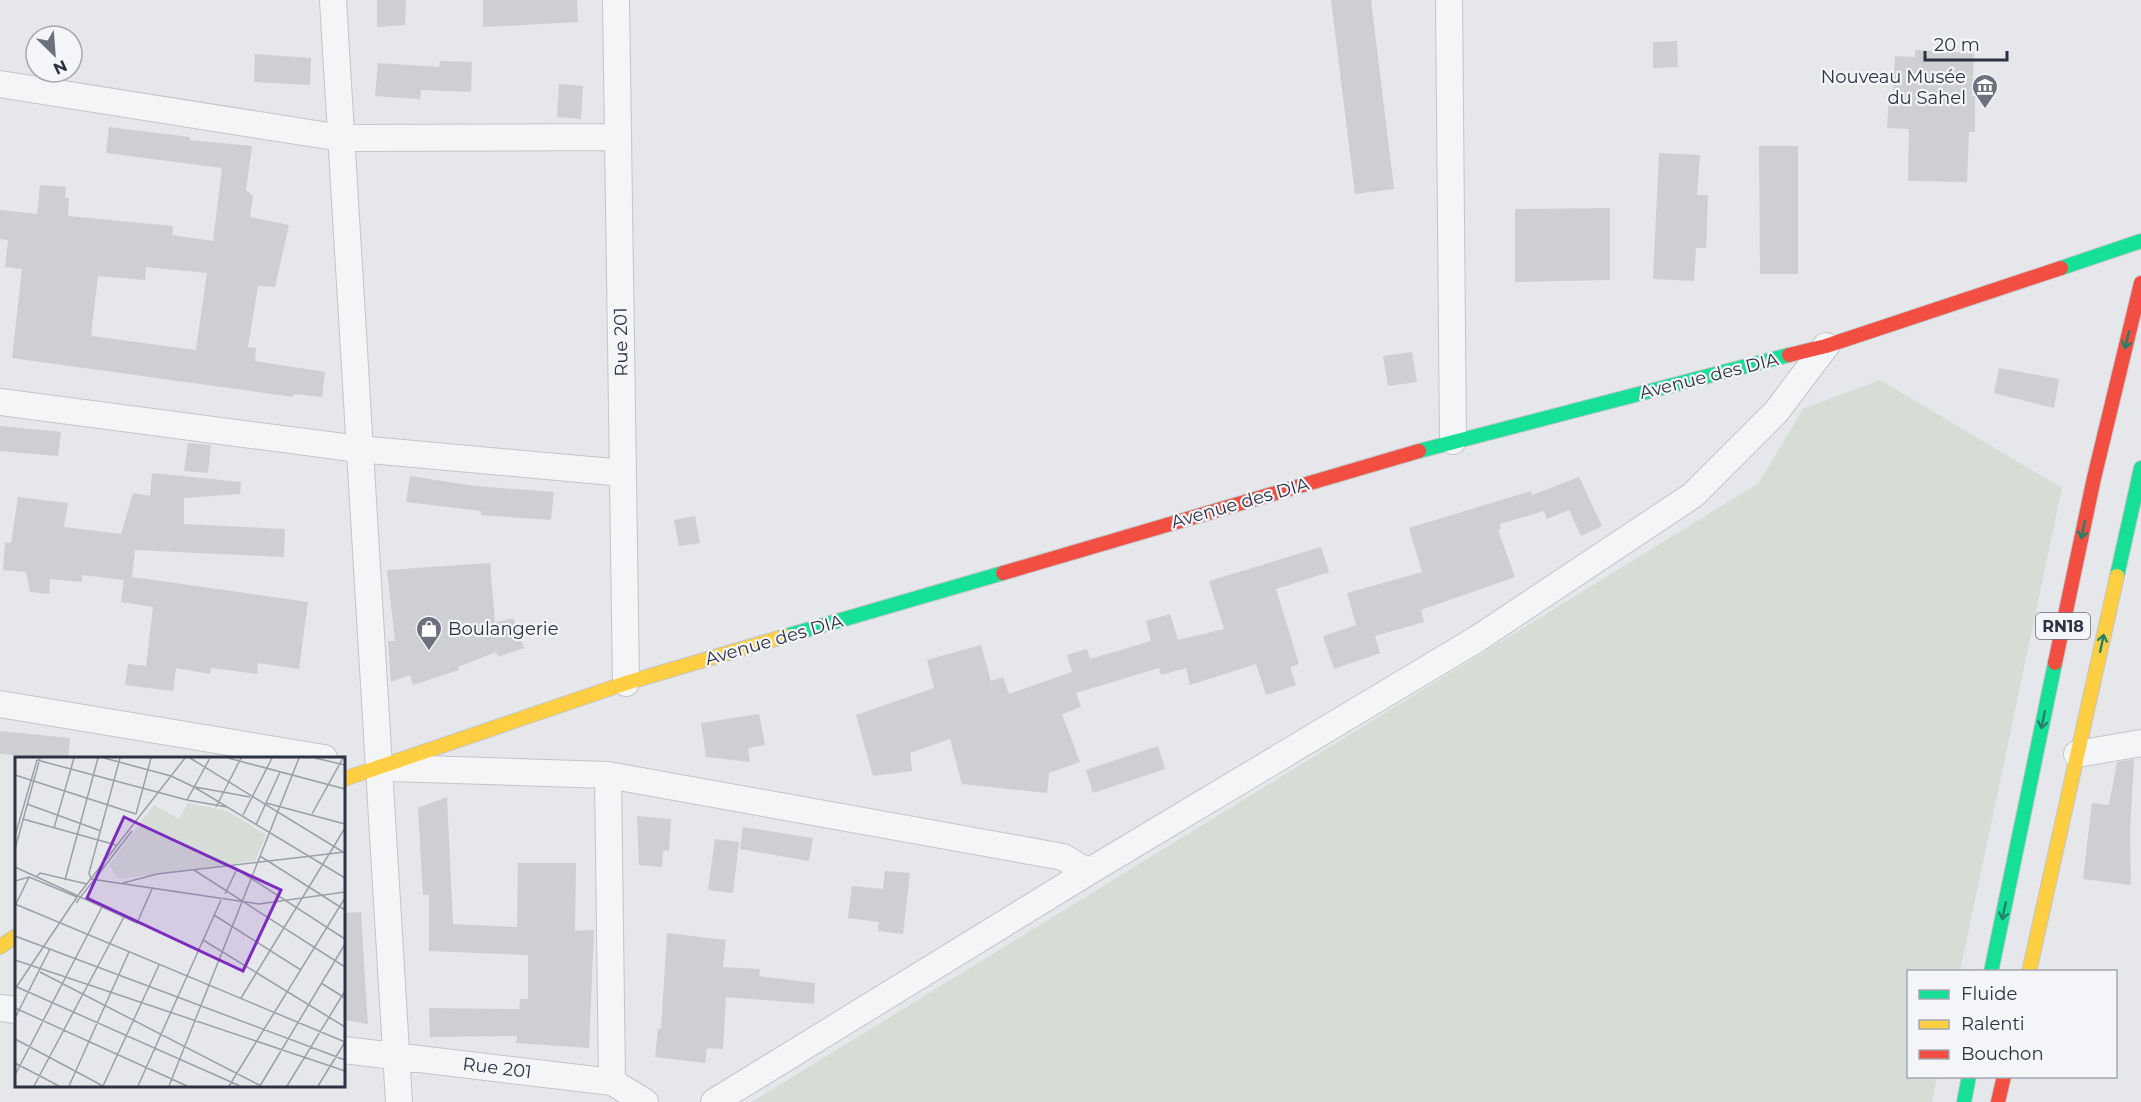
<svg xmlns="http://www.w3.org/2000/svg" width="2141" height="1102" font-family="Montserrat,sans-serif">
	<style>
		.green { fill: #d5ddd6 }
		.building { fill: #cdcfd2; fill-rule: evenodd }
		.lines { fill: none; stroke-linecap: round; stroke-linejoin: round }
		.street-casing { stroke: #c3c5c8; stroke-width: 28 }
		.fast-casing { stroke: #c3c5c8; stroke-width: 16 }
		.slow-casing { stroke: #c3c5c8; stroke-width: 16 }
		.jam-casing { stroke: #c3c5c8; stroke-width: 16 }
		.street { stroke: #f4f5f6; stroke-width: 26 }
		.fast { stroke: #16e098; stroke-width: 14 }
		.slow { stroke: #ffcf43; stroke-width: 14 }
		.jam { stroke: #f24e42; stroke-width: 14 }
		.oneway { stroke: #238069 }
		.labels { text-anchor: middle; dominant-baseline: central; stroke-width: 4.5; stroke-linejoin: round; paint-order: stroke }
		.shield { fill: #f4f5f8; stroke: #696c79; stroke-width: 1.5 }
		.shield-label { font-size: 16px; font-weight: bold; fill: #2d3242 }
		.poi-label { font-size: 18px; fill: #2d3242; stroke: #f4f5f8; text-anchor: end }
		.street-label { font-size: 18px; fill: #2d3242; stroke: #f4f5f8 }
		.inset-road { fill: none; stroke: #9b9fa7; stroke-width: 1.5 }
		.view { fill: #7b2cbf; fill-opacity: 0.15; stroke: #7b2cbf; stroke-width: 3 }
		.inset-edge { fill: none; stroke: #2d3242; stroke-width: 3 }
	</style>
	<rect width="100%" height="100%" fill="#e5e7ea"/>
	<path class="green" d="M1880,380L2062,488L1960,971L1908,972V1076L1937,1077L1932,1102H752L1759,483L1803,409Z"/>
	<path class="building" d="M377,0H406L405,25L377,27Z
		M483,0H577L578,22L483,27Z
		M1331,0H1371L1394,189L1355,194Z
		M1677,41L1678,67L1653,68V42Z
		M1915,50L1974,53L1972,96H1975V132H1969L1967,182L1908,181L1909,129L1887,128L1889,99H1893L1895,56L1915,57Z
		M255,54L311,58L310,85L254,82Z
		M440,61L472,62L471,92L421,90L420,99L375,96L378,63L439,67Z
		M559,84L583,86L581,119L557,117Z
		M109,127L190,137V140L252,146L246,190L253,196L250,217L289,225L275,287L258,286L248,347L256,348L255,361L325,372L322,397L294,394L293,397L12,358L22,269L5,267L8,240L0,239V210L37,214L40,185L66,187L65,198H69L68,216L173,226L172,235L213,241L222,168L106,153ZM146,267L207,273L196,350L91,336L98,276L145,280Z
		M1759,146H1798V274H1760Z
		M1659,153L1700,155L1697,195H1708L1706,248H1696L1694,281L1653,279Z
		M1610,208V280L1515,282V209Z
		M1412,352L1417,382L1388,386L1383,356Z
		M1999,368L2059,379L2054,408L1994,393Z
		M0,426L61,432L58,456L0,451Z
		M188,443L211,445L208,473L184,471Z
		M152,473L241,482L240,494L184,498V524L285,529L284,557L135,550L132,577L308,602L299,669L258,663L257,674L211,668L210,674L176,668L173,691L125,685L128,664L146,666L153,607L121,602L124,580L82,575V582L50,579L49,594L30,592L26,572L3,570L5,542L11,543L18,497L68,503L64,527L121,534L133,493L150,496Z
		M410,476L475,486L554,492L551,520L481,515V511L406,502Z
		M1579,477L1602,526L1581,536L1569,510L1547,519L1544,511L1500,524L1501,529L1498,530L1515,577L1421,610L1424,622L1375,636L1380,653L1334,669L1323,636L1356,625L1347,593L1422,572L1409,528L1531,491L1532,495Z
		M695,516L700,543L679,546L674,520Z
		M1321,547L1329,572L1276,589L1299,664L1290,667L1296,685L1266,695L1256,664L1190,685L1186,668L1161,675L1159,668L1076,693L1081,707L1062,714L1080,762L1049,773L1047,793L962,784L950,739L910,753L912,771L873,776L856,715L934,688L927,660L981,645L991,681L1003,677L1009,694L1072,672L1067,655L1087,649L1090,659L1151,641L1146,621L1170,614L1178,640L1224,629L1209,581Z
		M490,563L495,623L513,618L524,648L498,657L496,652L458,667L459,670L413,685L410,675L391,682L388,641H395L387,570Z
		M759,714L765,745L748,748L750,762L706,757L701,723Z
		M0,731L70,738L68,759L0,754Z
		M1158,746L1165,769L1093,793L1086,770Z
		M2134,759L2130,831L2131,885L2083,879L2092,803L2109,805L2117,762Z
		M447,797L453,924L517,927L518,863H576L575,931L594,930L589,1048L516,1043L517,1036L430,1037L429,1008L519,1009L520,999H528V955L429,951V895H423L418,808Z
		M637,816L671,819L669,851L663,850L662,867L639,865Z
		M743,827L813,838L809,861L740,849Z
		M715,839L739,842L733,893L708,890Z
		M885,871L910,873L903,934L878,931L879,922L848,918L852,886L883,889Z
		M361,912L366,996L368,1024L344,1020V913Z
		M667,933L726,940L723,967L760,969L759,976L815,983L814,1004L726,997L723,1049L707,1048L705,1063L655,1057L658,1029H661Z"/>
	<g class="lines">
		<defs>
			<path id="street" d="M333,0L399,1102
				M616,0L626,683
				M1449,0L1453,441
				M0,84L341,138L618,137
				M0,402L359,449L623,473
				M0,704L324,758
				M2077,754L2141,743
				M391,768L608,775L1063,857L1088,872
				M608,775L612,1082
				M0,1008L16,1010
				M344,1050L612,1082L645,1102
				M714,1102L1088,872L1477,639L1693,495L1776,412L1826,346"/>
			<path id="fast" d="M2061,268L2141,241
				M1419,451L1789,355
				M2117,576L2141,468
				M786,636L1003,573
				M1991,972L2055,663
				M1964,1102L1969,1076"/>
			<path id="slow" d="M344,779L626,683L786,636
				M0,947L16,936
				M2029,972L2117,576"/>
			<path id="jam" d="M1789,355L1826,346L2061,268
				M1003,573L1419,451
				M2055,663L2094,478L2141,283
				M1998,1102L2004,1076"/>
		</defs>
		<use href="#street" class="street-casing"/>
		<use href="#fast" class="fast-casing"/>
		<use href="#slow" class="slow-casing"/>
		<use href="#jam" class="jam-casing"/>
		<use href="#street" class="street"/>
		<use href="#fast" class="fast"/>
		<use href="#slow" class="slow"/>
		<use href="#jam" class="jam"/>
	</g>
	<defs><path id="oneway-shaft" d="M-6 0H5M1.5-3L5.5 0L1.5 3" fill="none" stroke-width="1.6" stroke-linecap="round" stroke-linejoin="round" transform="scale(1.5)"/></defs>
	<g class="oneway">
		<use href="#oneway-shaft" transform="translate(2127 340) rotate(104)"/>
		<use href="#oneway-shaft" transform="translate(2083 530) rotate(102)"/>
		<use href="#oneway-shaft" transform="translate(2102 643) rotate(-78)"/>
		<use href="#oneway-shaft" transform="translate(2043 720) rotate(102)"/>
		<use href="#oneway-shaft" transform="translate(2004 911) rotate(102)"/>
	</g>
	<defs>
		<symbol id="museum-pin" viewBox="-11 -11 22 30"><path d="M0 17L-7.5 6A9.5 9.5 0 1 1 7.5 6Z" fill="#6d717d" stroke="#f4f5f8"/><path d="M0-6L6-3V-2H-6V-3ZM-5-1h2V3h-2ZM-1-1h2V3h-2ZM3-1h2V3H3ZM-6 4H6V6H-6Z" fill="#fff"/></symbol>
		<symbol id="shop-pin" viewBox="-11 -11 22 30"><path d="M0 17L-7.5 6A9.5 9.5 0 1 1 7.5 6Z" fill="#6d717d" stroke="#f4f5f8"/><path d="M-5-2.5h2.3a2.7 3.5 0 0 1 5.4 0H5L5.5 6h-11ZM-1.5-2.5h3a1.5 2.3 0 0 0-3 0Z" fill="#fff"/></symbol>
	</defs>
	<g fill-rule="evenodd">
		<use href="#museum-pin" x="1970" y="72" width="30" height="40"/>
		<use href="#shop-pin" x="414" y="614" width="30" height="40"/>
	</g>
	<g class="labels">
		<rect class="shield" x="2036" y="613" width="54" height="26" rx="4.5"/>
		<g class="shield-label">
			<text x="2063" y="626">RN18</text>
		</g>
		<g class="poi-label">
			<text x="1966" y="77">Nouveau Musée<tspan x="1966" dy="21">du Sahel</tspan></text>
			<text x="448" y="629" text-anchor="start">Boulangerie</text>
		</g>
		<g class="street-label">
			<text transform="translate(621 342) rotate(-91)">Rue 201</text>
			<text transform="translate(1709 376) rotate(-14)">Avenue des DIA</text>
			<text transform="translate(1240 503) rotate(-16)">Avenue des DIA</text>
			<text transform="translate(774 640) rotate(-16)">Avenue des DIA</text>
			<text transform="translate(497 1068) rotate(7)">Rue 201</text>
		</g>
	</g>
	<g transform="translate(15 757)">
		<rect width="330" height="330" fill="#e5e7ea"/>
		<path d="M173,46L212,54L251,78L240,104L104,122L94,108L139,48L164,62Z" fill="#d5ddd6"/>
		<path class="inset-road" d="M89,1L156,19L179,30L330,121M105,1L74,116L76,122L244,147L330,135M175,1L328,95M213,1L330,32M300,1L330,8M22,3L172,43L212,50M0,18L121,57M180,30L235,40M172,43L195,1M251,46L330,67M12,47L86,74M201,50L226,1M121,57L136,1M297,57L328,1M228,58L257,1M8,62L101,88M241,68L265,15M39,71L59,1M0,79L22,3M0,92L25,1M245,99L330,153M217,109L330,182M0,110L122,166L137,132M179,113L330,210M22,119L25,116L72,127M50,123L83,1M0,124L14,120L62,140M108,126L142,117L330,95M210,137L221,114M61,146L117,74M0,147L330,285M1,147L14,120M199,158L286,213M0,179L330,303M188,183L330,270M0,203L330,314M25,215L246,329M306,226L330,241M2,230L225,329M0,232L64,137L170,1M226,241L330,71M0,251L172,329M0,261L35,192M0,282L88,329M0,306L44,329M0,318L87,150M19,329L109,160M54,329L114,195M88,329L144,208M123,329L206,143M154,329L284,1M214,329L330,141M245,329L330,187M272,329L330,234M303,329L330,285"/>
		<path class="view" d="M109,60L266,133L228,214L72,141Z"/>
		<rect width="330" height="330" class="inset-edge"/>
	</g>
	<rect x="1907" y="970" width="210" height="108" fill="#f4f5f8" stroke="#a4a7af" stroke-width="1.5"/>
	<rect x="1919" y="990" width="30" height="9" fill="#16e098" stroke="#a4a7af" stroke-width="1.5"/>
	<text x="1961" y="1000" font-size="18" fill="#2d3242">Fluide</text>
	<rect x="1919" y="1020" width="30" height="9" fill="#ffcf43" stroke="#a4a7af" stroke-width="1.5"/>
	<text x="1961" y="1030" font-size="18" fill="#2d3242">Ralenti</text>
	<rect x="1919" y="1050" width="30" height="9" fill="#f24e42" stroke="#a4a7af" stroke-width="1.5"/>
	<text x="1961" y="1060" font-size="18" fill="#2d3242">Bouchon</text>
	<g transform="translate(54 54) rotate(155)"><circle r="28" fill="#f4f5f8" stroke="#a4a7af" stroke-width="1.5"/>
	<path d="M0-4.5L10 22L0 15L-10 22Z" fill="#6d717d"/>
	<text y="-9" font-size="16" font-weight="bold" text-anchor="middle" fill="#2d3242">N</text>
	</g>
	<path d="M1925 51v9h82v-9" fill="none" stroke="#2d3242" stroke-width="3"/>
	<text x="1934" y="51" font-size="18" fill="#2d3242" stroke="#f4f5f8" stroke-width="4.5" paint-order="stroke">20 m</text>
</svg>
